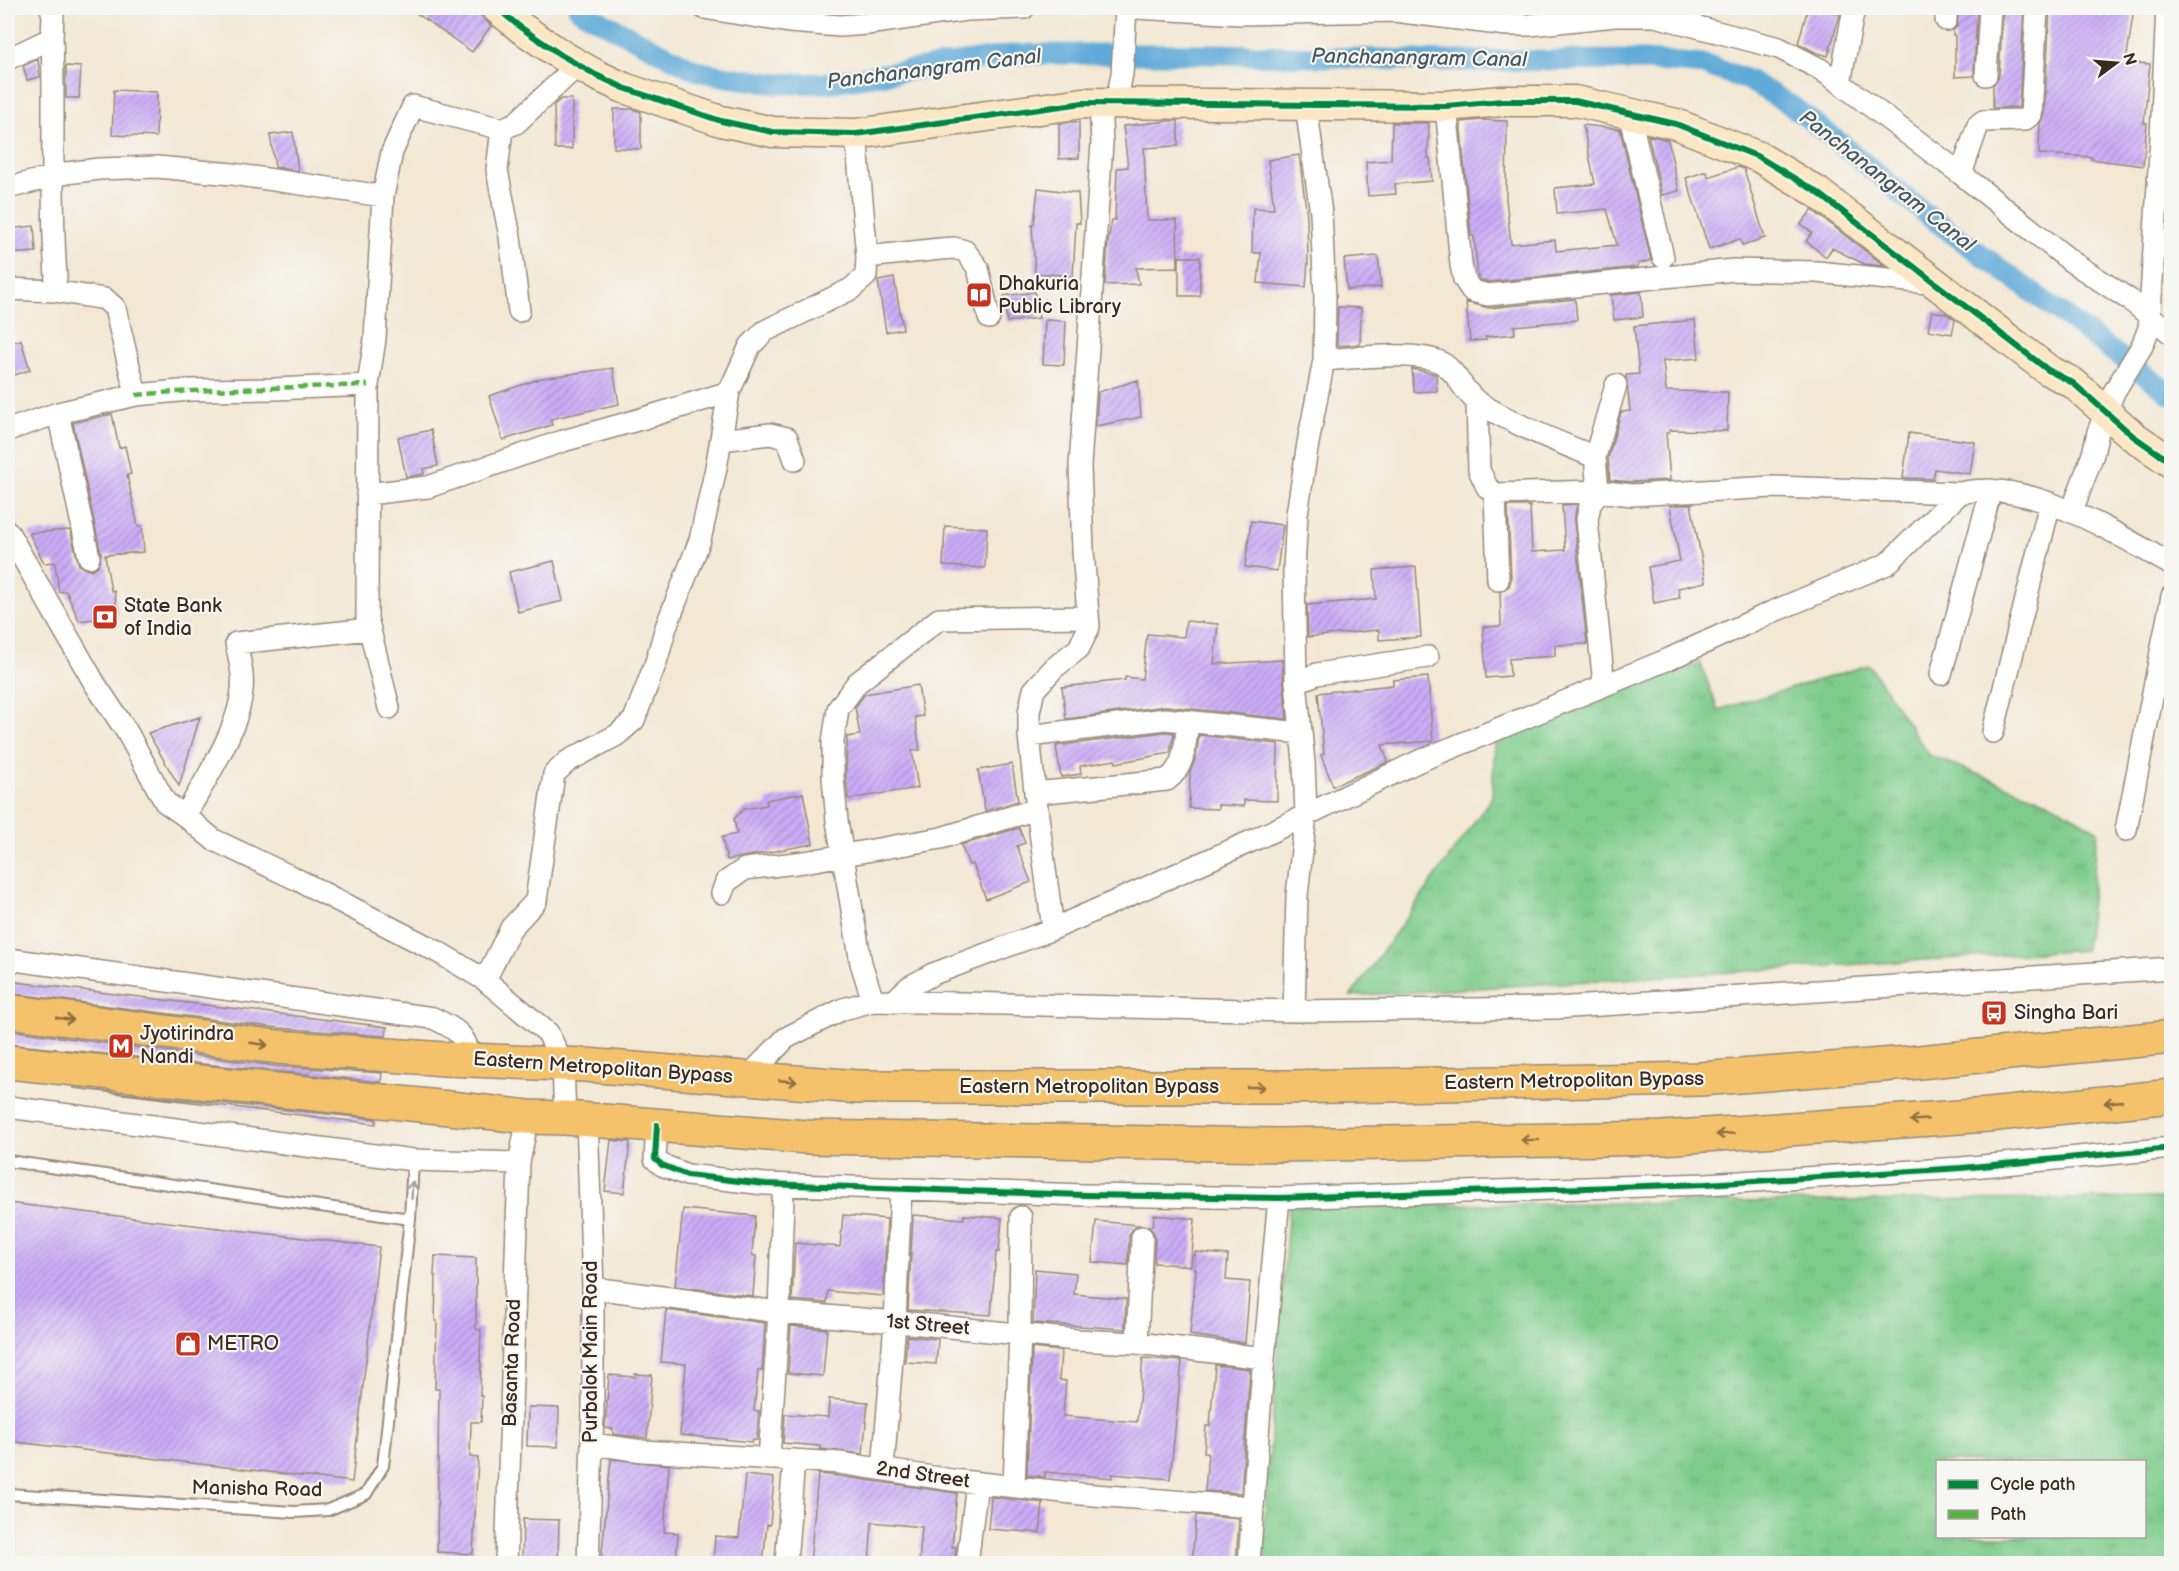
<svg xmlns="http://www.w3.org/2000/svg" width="2179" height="1571" font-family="'Balsamiq Sans',sans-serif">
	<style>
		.grass { fill: url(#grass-tufts); stroke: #5c7b54; stroke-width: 1.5; fill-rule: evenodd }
		.water { fill: #60aad8; stroke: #4e6a7b; stroke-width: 1.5 }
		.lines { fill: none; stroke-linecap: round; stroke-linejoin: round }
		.canal { stroke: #60aad8; stroke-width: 21 }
		.building { fill: url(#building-hatch) }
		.lane-casing { stroke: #978979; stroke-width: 14 }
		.street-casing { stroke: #978979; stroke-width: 24 }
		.secondary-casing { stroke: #978979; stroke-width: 33 }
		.primary-casing { stroke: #978979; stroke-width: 36 }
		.lane { stroke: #fff; stroke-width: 10 }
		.street { stroke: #fff; stroke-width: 21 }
		.secondary { stroke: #fbe7c3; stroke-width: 30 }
		.primary { stroke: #f4c26a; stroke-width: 33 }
		.quiet { stroke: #57b245; stroke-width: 4.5; stroke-dasharray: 9 4.5; stroke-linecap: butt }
		.cycleway-casing { stroke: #f6f6f2; stroke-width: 10 }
		.cycleway { stroke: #00873e; stroke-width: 6 }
		.oneway { stroke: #8e6e40 }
		.oneway2 { stroke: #a79f9a }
		.labels { text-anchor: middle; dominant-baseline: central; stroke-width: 4.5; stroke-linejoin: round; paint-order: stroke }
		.poi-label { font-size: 20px; fill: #3b2a1e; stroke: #f6f6f2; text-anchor: start }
		.street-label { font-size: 20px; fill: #3b2a1e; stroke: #f6f6f2 }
		.water-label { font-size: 21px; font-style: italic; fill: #48575f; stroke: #f6f6f2 }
	</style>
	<defs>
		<pattern id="grass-tufts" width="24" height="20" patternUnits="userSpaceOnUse" patternTransform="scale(1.5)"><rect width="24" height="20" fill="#7ecc8b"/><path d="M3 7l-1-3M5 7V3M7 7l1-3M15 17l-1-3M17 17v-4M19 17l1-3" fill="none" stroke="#6eaf78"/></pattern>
		<pattern id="building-hatch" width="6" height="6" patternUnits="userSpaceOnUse" patternTransform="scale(1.5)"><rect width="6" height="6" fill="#cbadf8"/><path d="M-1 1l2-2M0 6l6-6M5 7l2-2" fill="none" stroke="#a68dc8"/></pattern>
	</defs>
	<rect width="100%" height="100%" fill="#f6f6f2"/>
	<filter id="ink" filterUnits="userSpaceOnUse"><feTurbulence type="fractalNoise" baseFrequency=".0167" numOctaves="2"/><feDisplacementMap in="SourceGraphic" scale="12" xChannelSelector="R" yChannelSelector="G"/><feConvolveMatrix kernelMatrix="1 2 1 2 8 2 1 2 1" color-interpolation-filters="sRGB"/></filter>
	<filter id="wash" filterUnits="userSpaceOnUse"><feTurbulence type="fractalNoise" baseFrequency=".008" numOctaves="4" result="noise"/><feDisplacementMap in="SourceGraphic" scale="24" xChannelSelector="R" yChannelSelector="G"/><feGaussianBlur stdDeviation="1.35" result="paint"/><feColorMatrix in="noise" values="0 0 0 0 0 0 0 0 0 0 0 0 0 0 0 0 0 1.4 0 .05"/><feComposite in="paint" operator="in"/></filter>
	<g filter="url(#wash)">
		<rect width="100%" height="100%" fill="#f3e8d4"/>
		<path class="grass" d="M1700,662L1718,710L1869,665L1929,755L2053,804L2098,831L2086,950L1351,996L1492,797L1495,741Z
			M2167,1198L2172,1242L2171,1563L1261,1564L1289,1206ZM1938,1462H2144V1536H1938Z"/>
		<path class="water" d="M2171,1184H2172L2171,1283L2162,1186Z"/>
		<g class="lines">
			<path class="canal" d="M578,8L583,12L697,71L722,76L777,84L825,83L1017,54H1220L1446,61L1644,60L1705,65L1748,80L1792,106L1839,142L1922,211L2172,395"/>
		</g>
		<g id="blocks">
			<path class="building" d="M409,8H474L491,26L472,52Z
				M1808,8H1817L1840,14L1828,56L1815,52L1798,43Z
				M2003,8H2024L2019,107L1993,108V85L1999,76Z
				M2050,8H2134L2126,62L2150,64L2144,123H2147L2143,166L2091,159V157L2039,154L2040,123L2044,116Z
				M1959,9H1977L1974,76L1955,77V35H1953V31L1957,26Z
				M38,59L40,77L27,80L23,66Z
				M66,66L81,67L79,98H66Z
				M114,90L157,92L156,137L112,135Z
				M561,99H572V149H555L554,105Z
				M614,109H632L641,112V149L614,148Z
				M1482,120L1507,121L1506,199L1511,244L1555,240L1556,251L1617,245L1607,209L1557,214L1555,188L1595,184L1583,125L1620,129L1651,260L1638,264V267L1489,282L1480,280L1478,276L1474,236H1471L1461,130V122Z
				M1168,121H1178V146L1144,148L1147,220H1177L1178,267L1136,268L1139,284L1105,285L1108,241L1112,220H1115L1117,168L1128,167L1123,126Z
				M1071,122H1079V158L1059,159V124Z
				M1392,123H1429L1428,158H1430L1432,181L1395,184L1396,194L1368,196L1366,162L1391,160Z
				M293,132L298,171L275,167L270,135Z
				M1648,135L1668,140L1679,191L1662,195Z
				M1299,155L1307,216L1308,262L1306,287L1258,283L1261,253H1252L1253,208L1274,209L1268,160Z
				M1738,167L1744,169L1765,238L1742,245L1740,239L1709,249L1686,178L1707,171L1708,177Z
				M1038,188L1078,193L1080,223H1076L1073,276L1035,273L1032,225H1034Z
				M1812,210L1885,266L1864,264L1832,248L1826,257L1806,241L1812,233L1801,224Z
				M34,226L36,252L8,254V229Z
				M1378,256L1381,287L1347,290L1344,259Z
				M1179,257H1200V296H1179Z
				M894,278L903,329L886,332L878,281Z
				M1035,292L1039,318L1007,322L1004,296Z
				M1641,292L1643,317L1614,320L1611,295Z
				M1575,299L1577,320L1514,326L1515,334L1485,337L1486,340L1470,341L1466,302L1489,308Z
				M1338,307L1361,308L1360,344L1337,346Z
				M1932,311L1947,314L1955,320L1952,334L1928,330Z
				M1045,320L1066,321L1064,365L1043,364Z
				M1695,320L1699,358L1663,361L1666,391L1728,392L1727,431L1669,430V433H1666L1670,480L1632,482L1610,480L1608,458L1621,412L1630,411L1626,375L1639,374L1634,326Z
				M21,340L30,370L8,377V344Z
				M613,368L619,404L550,419L552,425L503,440L489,396L542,378Z
				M1412,369L1436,374L1437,391L1414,392Z
				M1138,380L1141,417L1096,426L1098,392Z
				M112,414L119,448L125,446L131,474L127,475L138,526H142L144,552L105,555L111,591L114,590L118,616L79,621L66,591L59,592L55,562L44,563L29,533L70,530L79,565L85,569L91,570L98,566L101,554L73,423Z
				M431,430L438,466L423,469L424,474L406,477L398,437Z
				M1909,433L1975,442L1970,474L1935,469L1933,479L1903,478Z
				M1577,504L1574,521L1587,644L1555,645V656L1509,659L1510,676L1486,678L1483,627L1501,626L1500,592L1509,586L1511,580L1508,506H1530L1532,552L1565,550L1562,505Z
				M1691,504L1706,582L1678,588L1680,598L1654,603L1648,567L1680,561L1670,506Z
				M1251,521L1283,525L1277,571L1245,567Z
				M945,526L987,528L985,568L943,566Z
				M554,561L563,601L518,612L509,572Z
				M1416,567L1421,637L1379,640V630L1308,637L1307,605L1376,599L1374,570Z
				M1186,621L1218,624L1214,664L1282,660L1287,719L1166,706L1066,719L1062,687L1125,680V677L1142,679L1147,634L1184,637Z
				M1428,677L1433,741L1382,745L1388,762L1333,786L1321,755L1324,754L1318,693L1393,685V680Z
				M918,685L923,716L915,717L920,750L912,751L918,788L848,799L846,777L847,737L860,735L855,707L865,694Z
				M200,717L179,786L148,733Z
				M1165,732L1174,733L1170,753L1116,763L1115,760L1080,766L1081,774L1061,777L1056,746Z
				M1199,735L1278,744L1277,801L1244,800V806L1218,805V809L1189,808L1190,772L1196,757Z
				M1012,764L1018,801L985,811L978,770Z
				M803,793L813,844L727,860L722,837L737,834L734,819L744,809L767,805L766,800Z
				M1019,828L1025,843L1017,846L1031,882L986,899L973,864L969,865L961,845Z
				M8,981L387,1027L386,1036L279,1028L8,993Z
				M8,1030L275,1066L382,1073L381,1082L8,1044Z
				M73,1088L376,1119V1124Z
				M611,1140L630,1142L624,1193L605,1191Z
				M8,1203L379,1247L352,1482L8,1441Z
				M683,1209L755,1216L752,1255L756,1256L753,1296L675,1286Z
				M843,1215L887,1219L883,1296L828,1291L827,1303L792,1300L795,1243L840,1247Z
				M913,1215L964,1219V1215L1002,1218L999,1252H996L991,1315L908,1310Z
				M1154,1215L1195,1219L1191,1266L1154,1263L1155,1237L1153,1231L1147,1226H1153Z
				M1096,1221L1139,1225L1132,1230L1129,1236L1128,1265L1092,1262Z
				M1195,1252L1228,1255L1226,1280L1250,1282L1245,1343L1190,1335L1196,1269H1194Z
				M435,1256L476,1258V1329L481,1330L480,1362H481L480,1396H482L481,1422H471L470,1457L478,1458L473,1554L437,1552L439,1389H435L437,1321H435L436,1276H434Z
				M1035,1269L1076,1273L1074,1294L1126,1299L1125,1329L1033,1323Z
				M666,1310L765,1323L762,1371L758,1370L754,1411H759L757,1440H752V1442L680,1435L686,1364L661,1362Z
				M791,1326L827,1329L823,1376L788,1373Z
				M907,1336L938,1339L936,1364L905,1362Z
				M1032,1348L1061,1351L1059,1380L1066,1381L1063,1416L1137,1422L1143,1358L1182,1361L1170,1479L1112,1474V1478L1045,1472V1477L1027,1475Z
				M1215,1365L1250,1369L1241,1493L1205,1491L1208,1453L1204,1452L1206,1426H1210Z
				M635,1374L652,1375L647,1438L613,1434V1429L605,1428L609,1375L635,1377Z
				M829,1399L868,1402L863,1454L820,1449V1446L783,1443L785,1414L828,1417Z
				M528,1407L559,1408L558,1447L527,1446Z
				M611,1459L669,1465L664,1532L678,1533L676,1563L601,1562Z
				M818,1474L839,1476L957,1493L952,1547H956L954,1563H919L922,1527L872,1522L869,1563H810Z
				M745,1475L774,1478L770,1525L767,1524L763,1563H713L715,1536L739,1538Z
				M991,1497L1043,1503L1040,1533L988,1529Z
				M1196,1515L1239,1519L1236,1563H1192Z
				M523,1519L559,1520L558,1563H522Z"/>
		</g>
	</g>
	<g filter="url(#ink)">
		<use href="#blocks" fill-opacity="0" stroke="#978979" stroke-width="1.5"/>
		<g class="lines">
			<defs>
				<path id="lane" d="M8,1161L410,1219
					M8,1494L294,1512L328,1510L366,1494L383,1466L410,1219L413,1160"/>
				<path id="street" d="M51,8L53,15L52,38
					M704,8L789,22L840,26L867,24L966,10L1024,8
					M1136,8L1241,14L1394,11L1507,25H1530L1615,16H1655L1779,48L1820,69L1840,83L1961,174L2072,262L2130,300L2172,334
					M1946,20V8
					M8,59L52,38C55,117 50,197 56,276L54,291
					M1986,75L1990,8
					M1840,83L1854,8
					M1116,104L1122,74L1126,8
					M1446,106L1461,265L1464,279L1472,291L1488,295L1734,270L1817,272L1938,284
					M1629,112L1663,257
					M502,129L497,170L510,237L519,311
					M1961,174L1978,125L1983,121L2024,120L2031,115L2037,8
					M8,188L66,173L99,169L157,167L232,174L383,196
					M867,257L940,249L954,248L965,251L978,268L989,318
					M8,289L54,291L105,299L115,308L136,395
					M1324,360C1355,358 1409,351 1438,361C1457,369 1462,392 1479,403C1515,425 1556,441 1595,457L1598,491L1632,495L1773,487L1960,493C2027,477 2115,533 2172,565
					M1477,402L1479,470L1487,487L1495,494L1598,491
					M58,413L89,557
					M8,430L58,413L136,395L190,390L274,389L368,385
					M721,440L770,434L787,438L795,460
					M1595,457L1616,385
					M1598,491L1590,505L1587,520L1604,685
					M367,494L428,487L563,441L641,419L729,392
					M1495,494L1498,580
					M2072,511L2093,454L2098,432L2114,392L2142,346L2149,328L2161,137L2167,8
					M8,532L95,684L127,732L165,802L185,816L214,840L300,881L438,952L485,980L548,1033L563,1064L565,1118
					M1941,674L1991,490
					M1296,682L1317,674L1428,657
					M389,708L367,618L368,385L375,339L383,196L392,152L413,106L502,129L516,123L578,65
					M1993,732L2050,503
					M1029,736L1165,719L1301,733
					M1035,793L1167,780C1186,766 1185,743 1188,721
					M185,816C206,778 247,719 242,675C241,664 238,653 236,643L370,629
					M2126,830L2172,596
					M722,893L726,882L745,869L804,862L941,838L1037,809
					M1053,929L1037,809L1029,736V712L1034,690L1054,668L1079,648L1089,627L1083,551L1080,466L1102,143L1100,103
					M8,959L433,1018C452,1027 470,1035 468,1060
					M485,980L511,928L536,901L554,774L568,761L617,735L634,720L656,662L666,627L700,540L716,468L729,392L750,346L765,331L851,289L866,276L867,257L856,134
					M873,1001L861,963L837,821L833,778V742L838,709L857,683L939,619L1088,617
					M893,1002L909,987L933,974L1053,929L1256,839L1417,762L1669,659L1772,612L1887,564L1960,493
					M1294,1011L1297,896L1306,814L1304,762L1296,682L1294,570L1297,514L1308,443L1324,360L1325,297L1321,213L1306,106
					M747,1078L786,1038L843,1009L873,1001L1294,1011L1555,1008L2172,968
					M8,1107L413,1160L519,1163
					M587,1119L593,1288V1410L588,1564
					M657,1125L655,1159L662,1165L687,1175L765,1184L1084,1195L1279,1198L1706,1184L1961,1168L2172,1148
					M593,1288L779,1312L920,1324L1076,1340L1137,1343L1264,1358
					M1137,1343L1142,1237
					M592,1444L643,1451L840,1463L952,1480L1081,1494L1253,1507
					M769,1459L779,1312L783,1199
					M883,1469L895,1322L901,1188
					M1014,1486L1020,1333L1021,1217
					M506,1564L519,1163L528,1117
					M786,1564L794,1460
					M967,1564L977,1483
					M1249,1564L1262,1380L1279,1198"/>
				<path id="secondary" d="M497,8L520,27L561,55L596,75L624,88L721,121L773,132L856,134L1083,103L1446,106L1502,101H1575L1676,124L1759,157L1817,192L2048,370L2073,383L2133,436L2172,463"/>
				<path id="primary" d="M8,1011L277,1047L445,1059L585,1065L858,1087H1288L1700,1079L1909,1063L2172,1037
					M8,1062L468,1110L528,1117L565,1118L807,1137L1280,1145L1662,1138L1988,1115L2172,1096"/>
			</defs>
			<use href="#lane" class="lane-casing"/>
			<use href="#street" class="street-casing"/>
			<use href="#secondary" class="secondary-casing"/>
			<use href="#primary" class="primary-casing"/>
			<use href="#lane" class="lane"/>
			<use href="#street" class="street"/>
			<use href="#secondary" class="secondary"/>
			<use href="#primary" class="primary"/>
			<path class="quiet" d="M136,395C213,388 291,388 368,385"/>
			<defs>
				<path id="cycleway" d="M497,8L520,27L561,55L596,75L624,88L721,121L773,132L856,134L1083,103L1446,106L1502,101H1575L1676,124L1759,157L1817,192L2048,370L2073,383L2133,436L2172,463
					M657,1125L655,1159L662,1165L687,1175L765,1184L1084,1195L1279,1198L1706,1184L1961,1168L2172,1148"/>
			</defs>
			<use href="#cycleway" class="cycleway-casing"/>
			<use href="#cycleway" class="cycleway"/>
		</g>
		<defs><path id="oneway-shaft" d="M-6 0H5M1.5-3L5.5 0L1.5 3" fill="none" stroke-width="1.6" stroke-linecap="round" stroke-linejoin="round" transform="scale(1.5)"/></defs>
		<g class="oneway">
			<use href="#oneway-shaft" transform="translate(65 1019) rotate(8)"/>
			<use href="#oneway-shaft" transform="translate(259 1044) rotate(8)"/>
			<use href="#oneway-shaft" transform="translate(788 1081) rotate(5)"/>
			<use href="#oneway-shaft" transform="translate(1256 1087)"/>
			<use href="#oneway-shaft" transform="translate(2113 1102) rotate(174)"/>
			<use href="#oneway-shaft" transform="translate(1919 1120) rotate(176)"/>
			<use href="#oneway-shaft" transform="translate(1725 1134) rotate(176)"/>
			<use href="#oneway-shaft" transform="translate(1530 1140) rotate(179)"/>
		</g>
		<use class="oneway2" href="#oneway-shaft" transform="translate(412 1190) rotate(-87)"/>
	</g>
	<defs>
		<symbol id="library-square" viewBox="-11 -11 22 22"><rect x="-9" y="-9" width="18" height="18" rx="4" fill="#c8321e" stroke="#f6f6f2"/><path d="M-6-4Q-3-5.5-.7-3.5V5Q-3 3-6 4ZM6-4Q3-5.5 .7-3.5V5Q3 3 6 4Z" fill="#fff"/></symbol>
		<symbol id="bank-square" viewBox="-11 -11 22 22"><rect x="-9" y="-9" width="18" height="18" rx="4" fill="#c8321e" stroke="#f6f6f2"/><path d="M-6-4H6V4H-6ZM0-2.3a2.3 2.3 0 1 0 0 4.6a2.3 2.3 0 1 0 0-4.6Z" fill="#fff"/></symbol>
		<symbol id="bus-square" viewBox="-11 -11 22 22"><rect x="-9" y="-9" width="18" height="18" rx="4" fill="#c8321e" stroke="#f6f6f2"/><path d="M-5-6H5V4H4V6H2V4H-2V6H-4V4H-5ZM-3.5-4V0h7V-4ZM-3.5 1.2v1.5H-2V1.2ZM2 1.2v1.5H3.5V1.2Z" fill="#fff"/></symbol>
		<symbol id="metro-square" viewBox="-11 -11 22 22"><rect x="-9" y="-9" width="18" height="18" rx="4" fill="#c8321e" stroke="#f6f6f2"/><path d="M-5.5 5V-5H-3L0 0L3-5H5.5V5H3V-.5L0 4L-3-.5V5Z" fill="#fff"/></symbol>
		<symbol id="shop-square" viewBox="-11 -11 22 22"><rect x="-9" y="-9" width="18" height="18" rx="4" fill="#c8321e" stroke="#f6f6f2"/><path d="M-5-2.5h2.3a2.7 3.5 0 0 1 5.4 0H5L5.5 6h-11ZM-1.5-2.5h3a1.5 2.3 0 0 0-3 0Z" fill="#fff"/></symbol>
	</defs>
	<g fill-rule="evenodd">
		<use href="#library-square" x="964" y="280" width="30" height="30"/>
		<use href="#bank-square" x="90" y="602" width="30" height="30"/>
		<use href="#bus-square" x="1979" y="998" width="30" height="30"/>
		<use href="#metro-square" x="106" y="1031" width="30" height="30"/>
		<use href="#shop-square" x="173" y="1329" width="30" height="30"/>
	</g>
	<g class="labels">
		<g class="poi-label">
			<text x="998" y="284">Dhakuria<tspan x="998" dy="23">Public Library</tspan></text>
			<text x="124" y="606">State Bank<tspan x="124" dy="23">of India</tspan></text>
			<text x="2014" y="1013">Singha Bari</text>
			<text x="140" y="1034">Jyotirindra<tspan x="140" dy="23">Nandi</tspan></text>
			<text x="207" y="1344">METRO</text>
		</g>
		<g class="street-label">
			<text transform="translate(603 1068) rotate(4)">Eastern Metropolitan Bypass</text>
			<text transform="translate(1574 1081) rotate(-1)">Eastern Metropolitan Bypass</text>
			<text x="1089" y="1087">Eastern Metropolitan Bypass</text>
			<text transform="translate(928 1325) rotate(5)">1st Street</text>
			<text transform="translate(591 1352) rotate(-90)">Purbalok Main Road</text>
			<text transform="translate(512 1363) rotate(-88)">Basanta Road</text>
			<text transform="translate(923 1475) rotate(8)">2nd Street</text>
			<text transform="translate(257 1489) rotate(1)">Manisha Road</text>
		</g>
		<g class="water-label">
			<text transform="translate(1419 58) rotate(1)">Panchanangram Canal</text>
			<text transform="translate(934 69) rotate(-7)">Panchanangram Canal</text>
			<text transform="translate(1887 181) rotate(38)">Panchanangram Canal</text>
		</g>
	</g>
	<rect width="2179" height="1571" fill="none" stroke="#f6f6f2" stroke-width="30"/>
	<rect x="1936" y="1460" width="210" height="78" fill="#f6f6f2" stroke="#aba49d" stroke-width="1.5"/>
	<rect x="1948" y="1480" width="30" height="9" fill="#00873e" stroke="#aba49d" stroke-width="1.5"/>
	<text x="1990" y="1490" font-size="18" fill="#3b2a1e">Cycle path</text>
	<rect x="1948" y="1510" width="30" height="9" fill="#57b245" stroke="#aba49d" stroke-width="1.5"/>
	<text x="1990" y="1520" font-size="18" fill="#3b2a1e">Path</text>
	<g transform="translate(2116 63) rotate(74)" stroke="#f6f6f2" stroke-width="4.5" paint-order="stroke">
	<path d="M0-4.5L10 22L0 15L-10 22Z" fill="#3b2a1e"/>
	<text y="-9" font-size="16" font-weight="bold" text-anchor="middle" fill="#3b2a1e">N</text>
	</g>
</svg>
